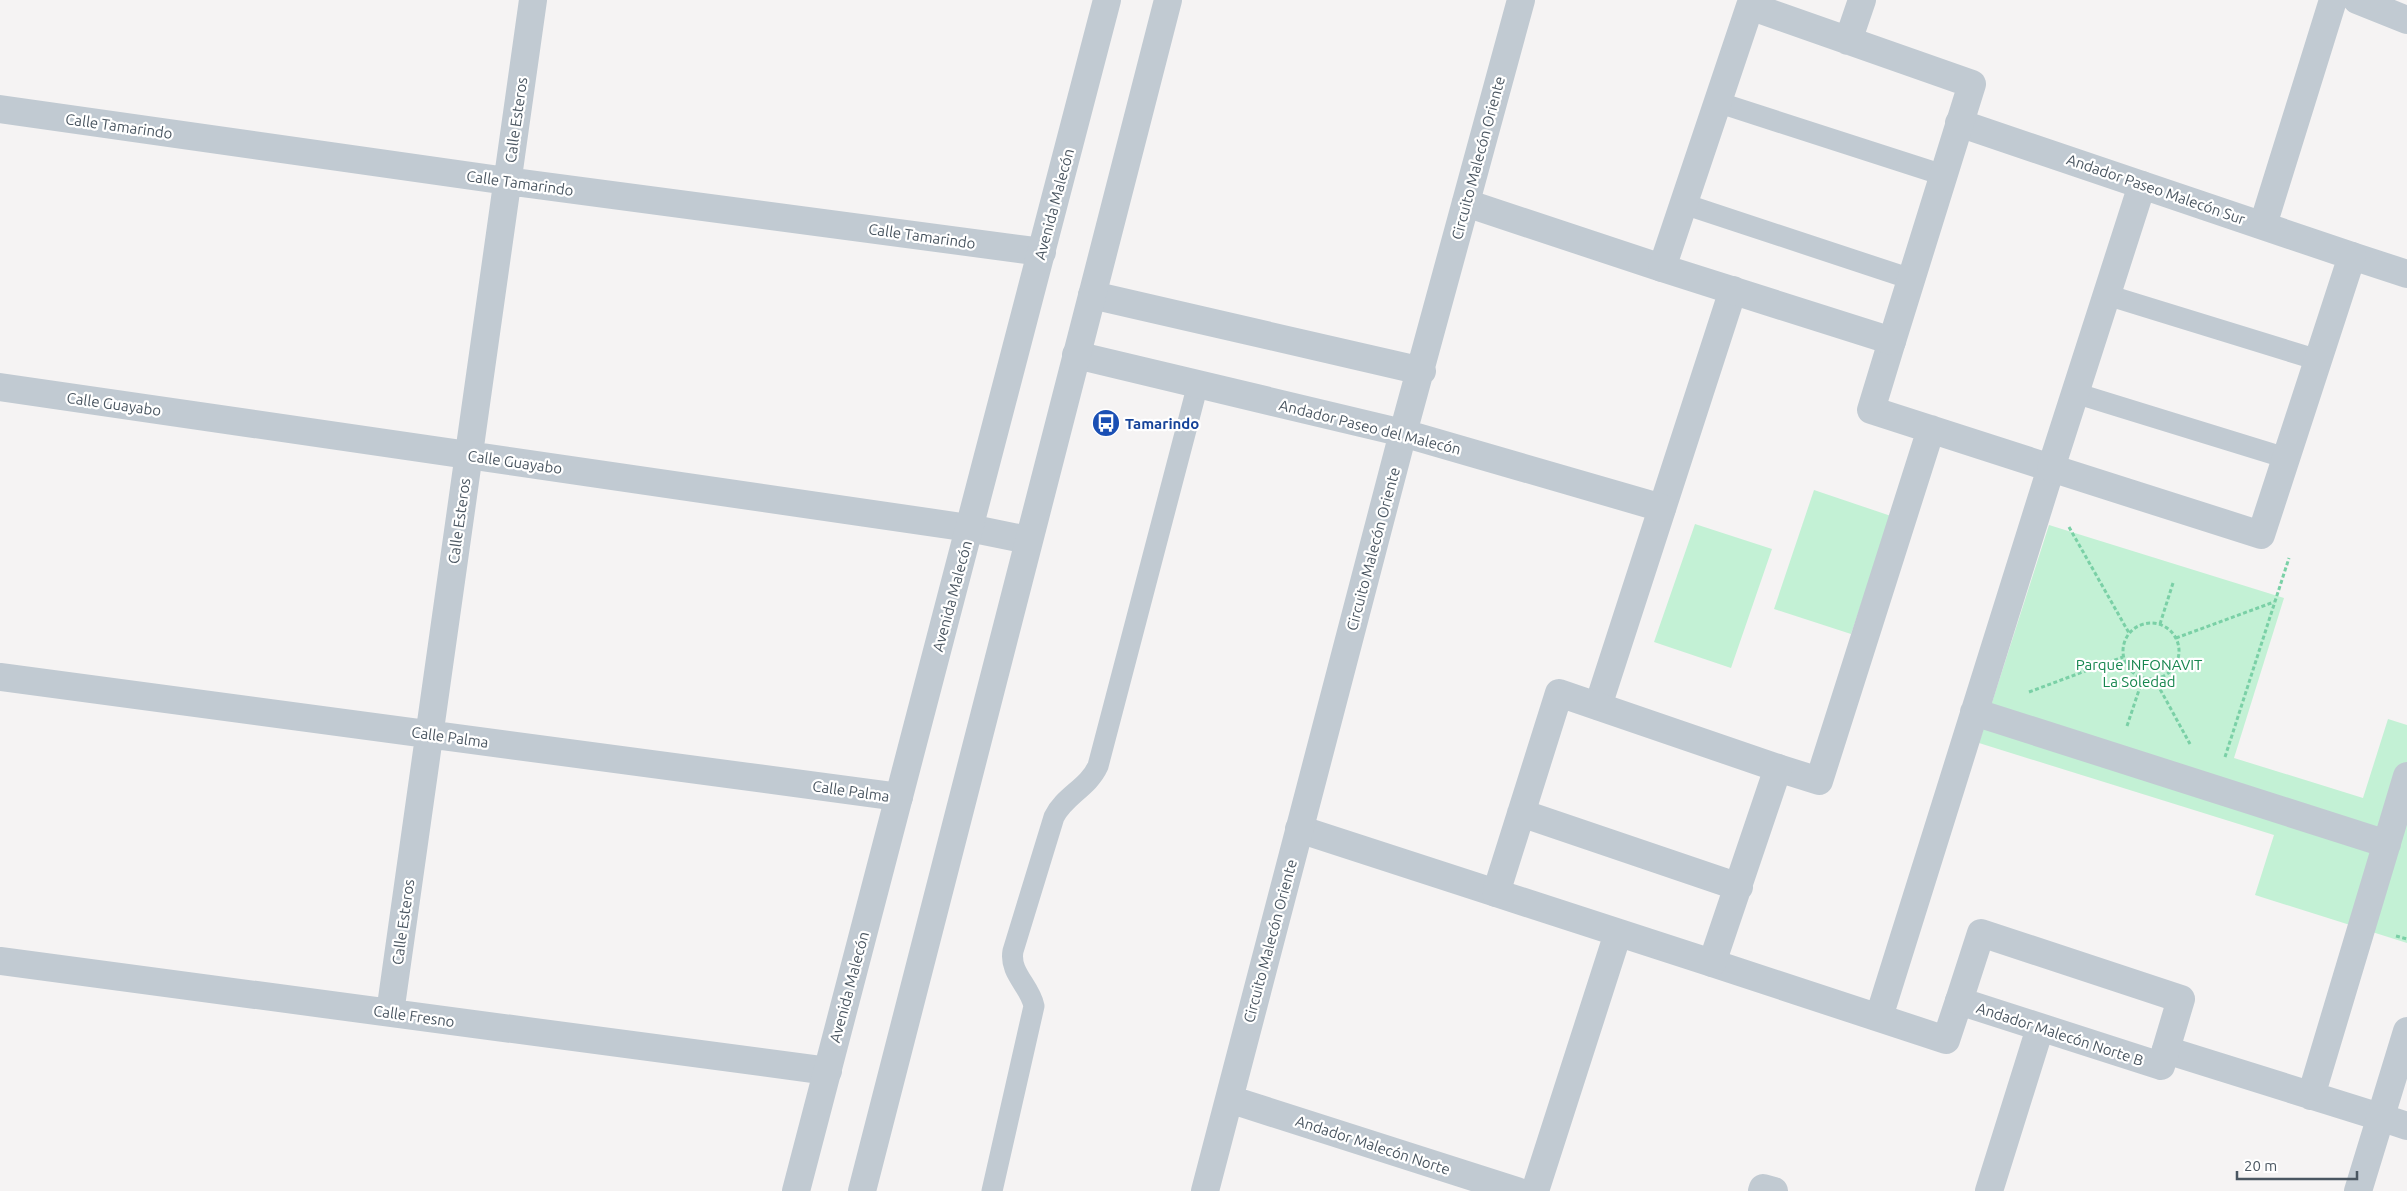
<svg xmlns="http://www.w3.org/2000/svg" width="2407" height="1191" font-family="Ubuntu,sans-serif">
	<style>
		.green { fill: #c3f1d5 }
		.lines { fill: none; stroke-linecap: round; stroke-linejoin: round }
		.path { stroke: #7ad0a6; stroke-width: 3; stroke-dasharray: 4 2.5; stroke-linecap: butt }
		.service { stroke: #c1cad2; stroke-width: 21 }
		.pedestrian { stroke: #c1cad2; stroke-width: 28 }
		.minor { stroke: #c1cad2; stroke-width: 28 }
		.tertiary { stroke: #c1cad2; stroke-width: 28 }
		.labels { text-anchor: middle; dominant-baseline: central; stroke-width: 4.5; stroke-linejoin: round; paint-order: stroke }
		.street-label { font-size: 15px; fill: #4a5661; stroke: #fff }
		.transit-label { font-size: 15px; font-weight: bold; fill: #164399; stroke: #fff; text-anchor: start }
		.park-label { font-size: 15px; fill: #17864f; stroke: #fff }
	</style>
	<rect width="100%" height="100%" fill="#f5f3f3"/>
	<path class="green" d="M1814,490L1891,516L1851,634L1774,609Z
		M1695,524L1772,549L1731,668L1654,642Z
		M2049,525L2284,598L2234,758L2363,798L2388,719L2407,725V943L2255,895L2274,835L1979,743Z"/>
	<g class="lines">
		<path class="path" d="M2069,527L2129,633
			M2123 651a28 28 0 1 1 56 0a28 28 0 1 1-56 0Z
			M2160,624L2173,583
			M2176,638L2274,602
			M2154,678L2190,744
			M2029,692L2123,657
			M2127,726L2143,678
			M2225,757L2289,558
			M2396,936L2407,939"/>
		<path class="service" d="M1717,102L1943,175
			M1684,204L1911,279
			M2107,295L2318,360
			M2075,393L2286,458
			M992,1191L1034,1006C1030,986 1009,973 1013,951L1054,817C1064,796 1088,788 1098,766L1198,384"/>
		<path class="pedestrian" d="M1959,123L2142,185
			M1466,203L1662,268
			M2352,256L2407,274
			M1598,706L1733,290
			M1974,712L2387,844
			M1778,768L1819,781L1931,429
			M1299,829L1496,893
			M1712,963L1946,1040L1959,1001
			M1879,1017L2051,468L1871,410L1892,341
			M2166,1050L2380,1117
			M2311,1096L2407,776"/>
		<path class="minor" d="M2357,0L2407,20
			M1750,6L1972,84L1892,341L1662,268Z
			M1848,41L1862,0
			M0,109L507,181L1042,252
			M2142,185L2352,256L2261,535L2051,468Z
			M2263,225L2333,0
			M1092,295L1422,371
			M1076,355L1403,433L1662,508
			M0,387L969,528L1028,540
			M0,677L899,797
			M1559,693L1778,768L1712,963L1496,893Z
			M1521,813L1739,887
			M1981,933L2181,999L2161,1066L1959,1001Z
			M0,961L828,1071
			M390,1013L533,0
			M1229,1099L1517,1191
			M2380,1117L2407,1126
			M1205,1191L1403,433L1521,0
			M1535,1191L1618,933
			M1762,1191L1763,1188L1774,1191
			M1989,1191L2040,1028
			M2358,1191L2407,1031"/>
		<path class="tertiary" d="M796,1191L1107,0
			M862,1191L1168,0"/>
	</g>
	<defs>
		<symbol id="bus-disc" viewBox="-11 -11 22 22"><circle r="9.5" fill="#1a4fb4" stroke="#fff"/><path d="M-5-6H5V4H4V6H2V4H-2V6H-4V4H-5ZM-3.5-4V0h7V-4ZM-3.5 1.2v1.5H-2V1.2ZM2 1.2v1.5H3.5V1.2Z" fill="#fff"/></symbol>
	</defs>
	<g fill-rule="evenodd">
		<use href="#bus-disc" x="1090" y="407" width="32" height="32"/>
	</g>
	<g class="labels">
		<g class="street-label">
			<text transform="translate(516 120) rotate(-82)">Calle Esteros</text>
			<text transform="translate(119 126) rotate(8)">Calle Tamarindo</text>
			<text transform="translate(1478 158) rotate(-75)">Circuito Malecón Oriente</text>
			<text transform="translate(520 183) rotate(8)">Calle Tamarindo</text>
			<text transform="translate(2156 189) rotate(19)">Andador Paseo Malecón Sur</text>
			<text transform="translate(1054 204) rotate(-75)">Avenida Malecón</text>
			<text transform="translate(922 236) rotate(8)">Calle Tamarindo</text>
			<text transform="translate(114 404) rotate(8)">Calle Guayabo</text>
			<text transform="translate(1370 427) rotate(14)">Andador Paseo del Malecón</text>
			<text transform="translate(515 462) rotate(8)">Calle Guayabo</text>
			<text transform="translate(459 521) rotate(-82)">Calle Esteros</text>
			<text transform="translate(1373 549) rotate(-75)">Circuito Malecón Oriente</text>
			<text transform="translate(952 596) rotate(-75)">Avenida Malecón</text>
			<text transform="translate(450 737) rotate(8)">Calle Palma</text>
			<text transform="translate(851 791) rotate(8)">Calle Palma</text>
			<text transform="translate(403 922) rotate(-82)">Calle Esteros</text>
			<text transform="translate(1270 941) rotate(-75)">Circuito Malecón Oriente</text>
			<text transform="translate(849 987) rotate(-75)">Avenida Malecón</text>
			<text transform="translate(414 1016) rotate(8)">Calle Fresno</text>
			<text transform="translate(2060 1034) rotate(18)">Andador Malecón Norte B</text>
			<text transform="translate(1373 1145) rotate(18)">Andador Malecón Norte</text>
		</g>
		<g class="transit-label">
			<text x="1125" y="423">Tamarindo</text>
		</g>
		<g class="park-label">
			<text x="2139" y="664">Parque INFONAVIT<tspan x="2139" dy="17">La Soledad</tspan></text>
		</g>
	</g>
	<path d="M2237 1171v8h120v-8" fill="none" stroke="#4a5661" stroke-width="2.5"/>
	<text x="2244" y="1171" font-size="15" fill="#4a5661" stroke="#ffffff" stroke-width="4" paint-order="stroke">20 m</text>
</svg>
